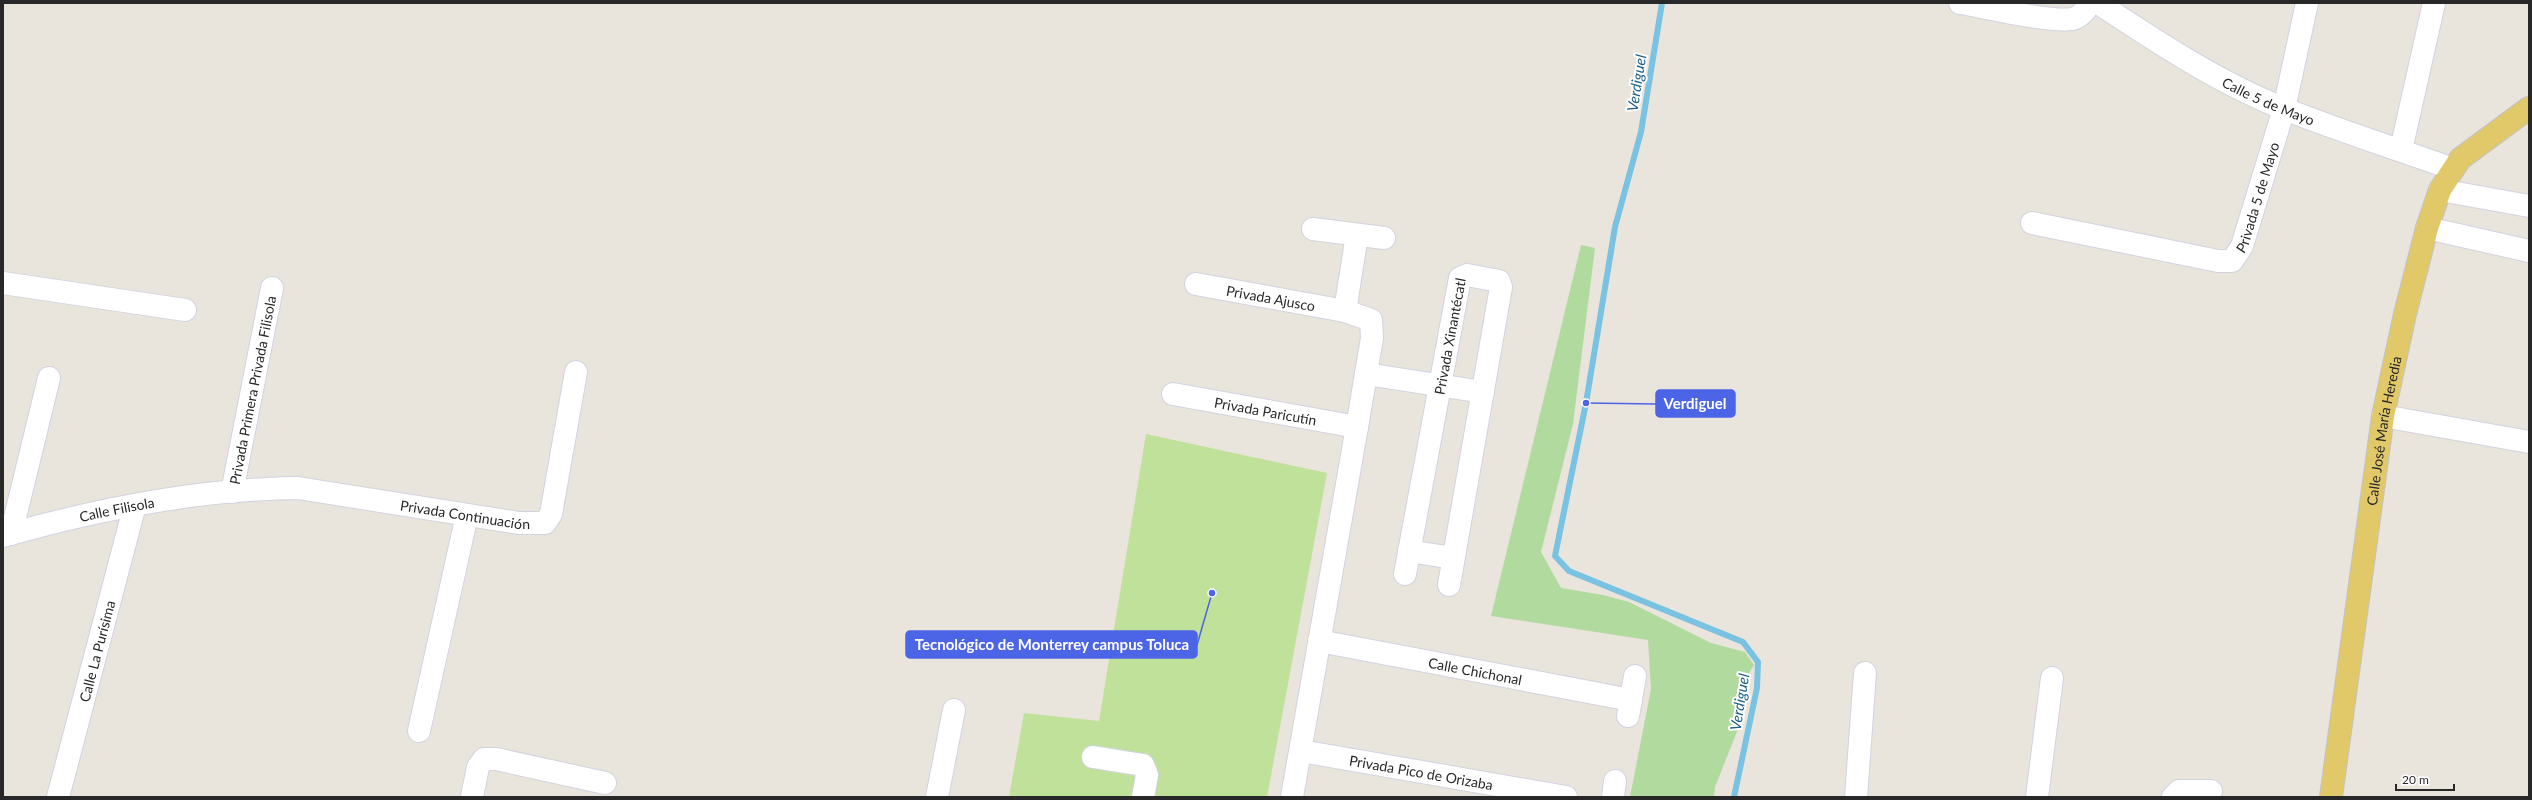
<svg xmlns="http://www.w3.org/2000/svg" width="2532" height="800" font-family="Lato,sans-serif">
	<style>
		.green { fill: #b0da9e }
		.pitch { fill: #c0e19a }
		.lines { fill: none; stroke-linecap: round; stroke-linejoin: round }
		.stream { stroke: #79c2e1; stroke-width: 6 }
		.minor-casing { stroke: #d1d3e0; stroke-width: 24 }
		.major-casing { stroke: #c3c3c3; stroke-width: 24 }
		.minor { stroke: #fff; stroke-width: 22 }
		.major { stroke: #e1c969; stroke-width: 22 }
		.labels { text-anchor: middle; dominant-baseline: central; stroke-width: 4; stroke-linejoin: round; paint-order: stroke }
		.street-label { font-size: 14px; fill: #282828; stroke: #fff }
		.water-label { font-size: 15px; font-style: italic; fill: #1b608a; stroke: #fff }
		.leader { fill: none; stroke: #4c64e6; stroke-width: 1.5 }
		.callout-dot { fill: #4c64e6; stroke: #fff; stroke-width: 1.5 }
		.callout { fill: #4c64e6; stroke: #4c64e6; stroke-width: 1.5 }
		.callout-label { font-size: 15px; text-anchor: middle; font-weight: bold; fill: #fff }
	</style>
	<rect width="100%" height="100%" fill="#e9e4dc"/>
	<path class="green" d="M1581,245L1595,248L1573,424L1541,552L1561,588L1603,595L1629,602L1711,643L1745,652L1754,665L1743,683L1738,729L1715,787L1714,797H1630L1651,689L1648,640L1491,616Z"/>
	<path class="pitch" d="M1146,434L1327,473L1267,797H1009L1024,713L1099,721Z"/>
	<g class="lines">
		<path class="stream" d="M1662,3L1641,132L1615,227L1586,403L1555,556L1569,571L1743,642L1758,662L1757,688L1734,797"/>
		<defs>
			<g id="minor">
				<path d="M1960,3C1984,7 2052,23 2072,19C2081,17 2086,10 2090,3"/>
				<path id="s1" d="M2098,3C2157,42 2219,83 2285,109C2340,131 2397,149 2453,169"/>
				<path d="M2401,150L2434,3"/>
				<path d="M2440,190L2529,206"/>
				<path id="s2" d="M2032,223L2218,261H2232L2242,246L2284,109L2307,3"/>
				<path d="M2427,228L2529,251"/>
				<path d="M1313,229L1384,238"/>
				<path d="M3,283L185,310"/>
				<path id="s3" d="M1196,284L1345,311L1371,320L1372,338L1357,427L1292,797"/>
				<path d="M1345,311L1357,235"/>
				<path d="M1366,374L1483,392"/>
				<path id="s4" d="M1173,394L1357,427"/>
				<path d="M2383,416L2529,442"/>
				<path id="s5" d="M232,492L272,288"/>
				<path d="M11,534L49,378"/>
				<path id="s6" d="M3,536C98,509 199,489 298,488L519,523H545L551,514L576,372"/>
				<path d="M1409,551L1453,558"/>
				<path id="s7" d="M1405,574L1460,278L1467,275L1499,281L1501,287L1449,585"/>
				<path id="s8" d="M1319,641L1631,700"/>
				<path d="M1628,716L1635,676"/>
				<path d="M419,731L467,515"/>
				<path id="s9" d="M1301,751L1566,797"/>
				<path d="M1093,757L1143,765L1147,775L1143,797"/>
				<path id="s10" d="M58,797L135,505"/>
				<path d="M472,797L478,767L484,759H496L605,783"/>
				<path d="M937,797L954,710"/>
				<path d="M1613,797L1615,781"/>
				<path d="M1856,797L1865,673"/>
				<path d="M2037,797L2052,678"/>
				<path d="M2173,797L2179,791H2211"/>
			</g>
			<g id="major">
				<path id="s11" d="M2331,797L2383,416L2405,314L2427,228L2440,190L2460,159L2529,108"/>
			</g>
		</defs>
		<use href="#minor" class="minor-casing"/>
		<use href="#major" class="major-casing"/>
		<use href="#minor" class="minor"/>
		<use href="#major" class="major"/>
	</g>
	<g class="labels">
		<g class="street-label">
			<text stroke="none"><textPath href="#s1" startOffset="197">Calle 5 de Mayo</textPath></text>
			<text stroke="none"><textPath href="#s2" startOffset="273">Privada 5 de Mayo</textPath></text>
			<text stroke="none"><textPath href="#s3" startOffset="76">Privada Ajusco</textPath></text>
			<text stroke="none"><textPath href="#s7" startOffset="242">Privada Xinantécatl</textPath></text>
			<text stroke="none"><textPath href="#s5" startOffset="104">Privada Primera Privada Filisola</textPath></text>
			<text stroke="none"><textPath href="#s4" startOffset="94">Privada Paricutín</textPath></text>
			<text stroke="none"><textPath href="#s11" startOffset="370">Calle José María Heredia</textPath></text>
			<text stroke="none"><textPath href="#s6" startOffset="117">Calle Filisola</textPath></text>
			<text stroke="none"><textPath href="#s6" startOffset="469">Privada Continuación</textPath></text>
			<text stroke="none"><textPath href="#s10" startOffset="151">Calle La Purísima</textPath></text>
			<text stroke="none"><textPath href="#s8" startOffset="159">Calle Chichonal</textPath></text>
			<text stroke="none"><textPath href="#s9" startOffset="122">Privada Pico de Orizaba</textPath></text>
		</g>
		<g class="water-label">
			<text transform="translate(1636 83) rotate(-81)">Verdiguel</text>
			<text transform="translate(1739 702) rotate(-81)">Verdiguel</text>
		</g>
	</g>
	<path class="leader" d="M1586 403L1656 404M1212 593L1197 645"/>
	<g class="callout-dot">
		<circle cx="1586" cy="403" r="4"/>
		<circle cx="1212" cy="593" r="4"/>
	</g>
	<g class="callout">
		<rect x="1656" y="390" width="79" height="27" rx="4"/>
		<rect x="906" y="631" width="291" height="27" rx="4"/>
	</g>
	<g class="callout-label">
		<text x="1695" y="409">Verdiguel</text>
		<text x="1052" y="650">Tecnológico de Monterrey campus Toluca</text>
	</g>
	<rect width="2532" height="800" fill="none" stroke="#282828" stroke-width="8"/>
	<path d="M2396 784v6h58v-6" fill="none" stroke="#282828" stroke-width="2"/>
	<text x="2402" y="784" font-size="12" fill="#282828" stroke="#ffffff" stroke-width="3" paint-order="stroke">20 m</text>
</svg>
